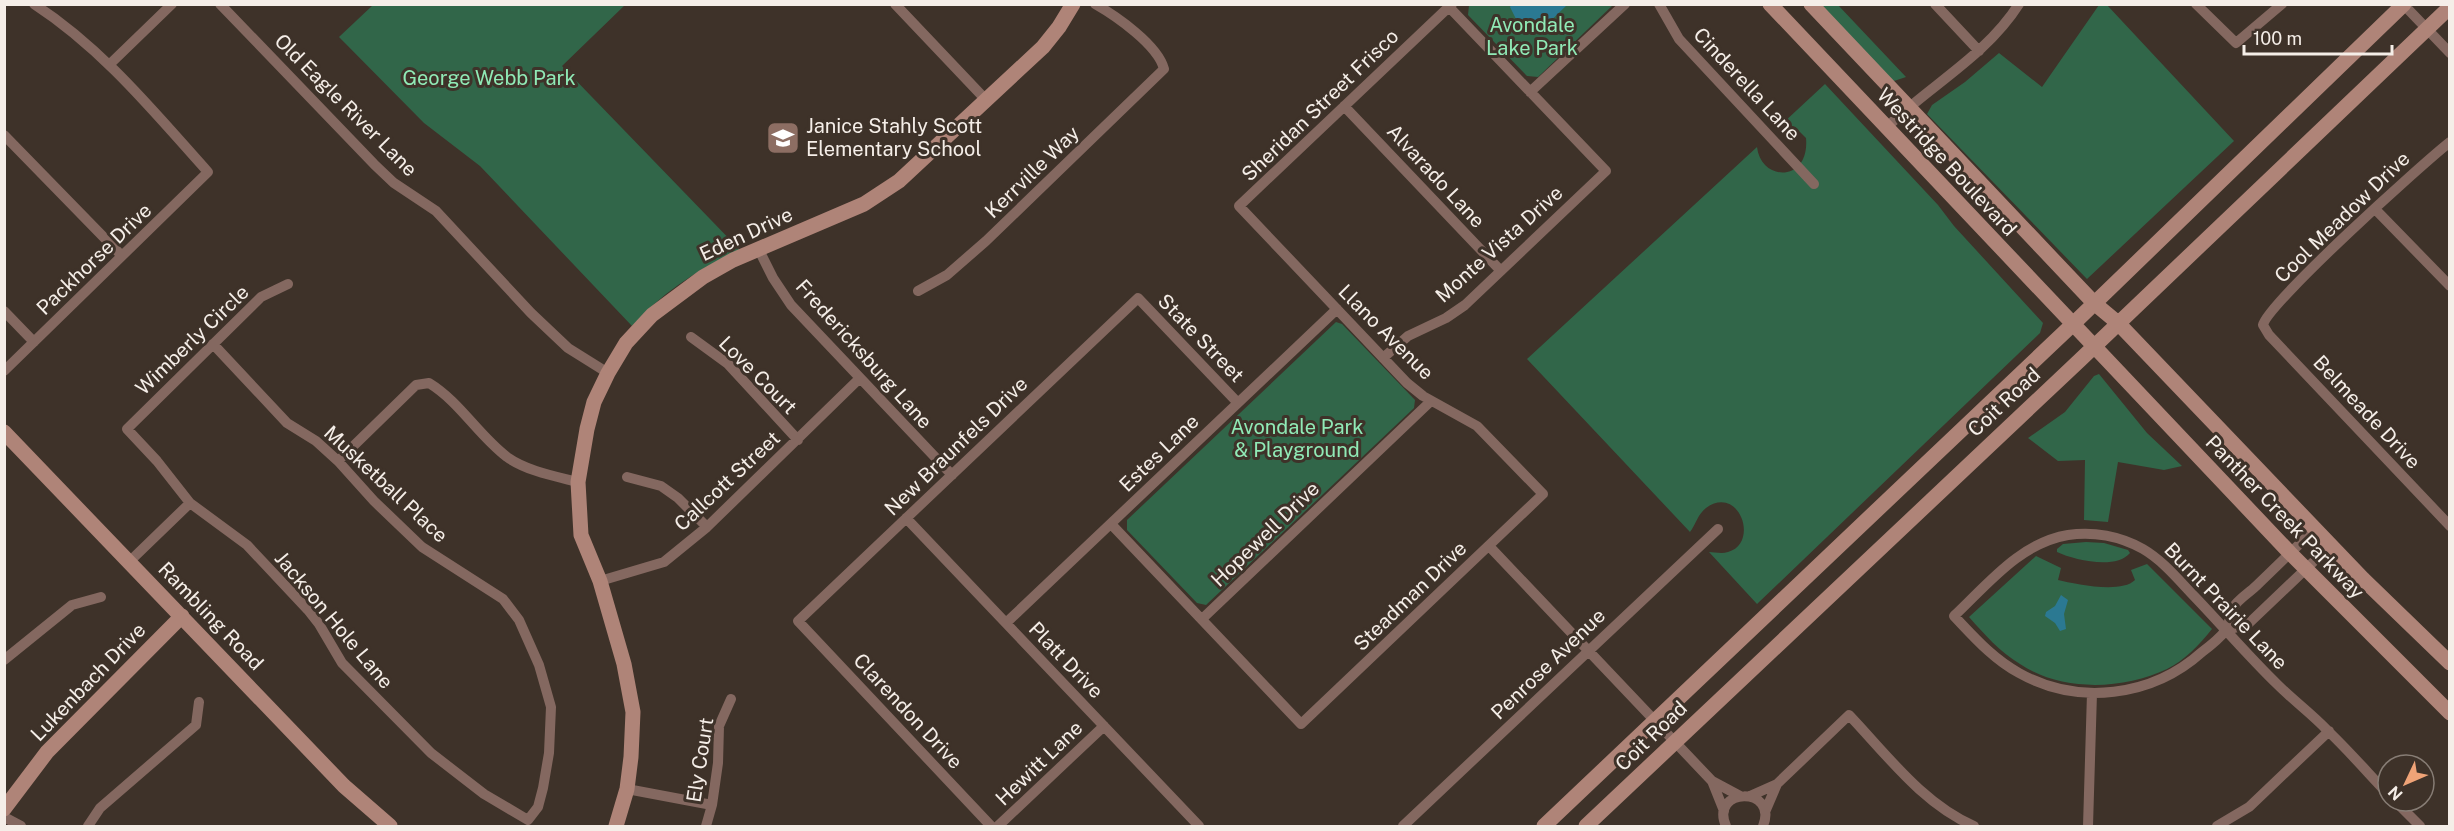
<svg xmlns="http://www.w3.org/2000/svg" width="2454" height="831" font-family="'Public Sans',sans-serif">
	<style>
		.green { fill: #316649 }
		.water { fill: #2b7992 }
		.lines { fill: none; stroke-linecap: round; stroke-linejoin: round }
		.street { stroke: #846860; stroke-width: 10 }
		.secondary { stroke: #af8478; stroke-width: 15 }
		.labels { text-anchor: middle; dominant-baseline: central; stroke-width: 6; stroke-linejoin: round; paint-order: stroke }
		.park-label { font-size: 20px; fill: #90eab6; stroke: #3e3229 }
		.street-label { font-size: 20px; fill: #f5eee8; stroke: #3e3229 }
		.poi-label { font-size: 20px; fill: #f5eee8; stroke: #3e3229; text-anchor: start }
	</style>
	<rect width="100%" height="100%" fill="#3e3229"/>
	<path class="green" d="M373,5H625L562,66L740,250C698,269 663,292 632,326L480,166L424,123L339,37Z
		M1469,5H1613L1538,77L1527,76L1468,15Z
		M1818,5H1838L1906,77L1891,82Z
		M2099,5H2107L2234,141L2087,279L1927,114L1932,105L1965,82L1999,53L2042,87Z
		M1825,84L1938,205L1954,226L2043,323L2040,333L1757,604L1709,552C1714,552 1722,554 1728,552C1760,543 1739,484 1706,508C1698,514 1696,524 1690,532L1527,359L1757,147C1761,182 1810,183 1806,138L1795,127L1783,123Z
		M1336,322L1342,324L1415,400L1414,408L1206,605L1197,603L1127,530V520Z
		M2099,374L2147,433L2182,466L2164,470L2118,462L2108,522L2084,520L2085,460L2058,461L2028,438L2065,412L2094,376Z
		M2086,542L2104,543L2128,550L2130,553C2116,570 2074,560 2057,552V549L2063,544Z
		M2036,556L2061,568L2058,580C2075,584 2121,594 2135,580L2131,570L2147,564L2212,629C2200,644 2184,661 2167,669C2123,690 2061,692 2020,664C1999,651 1985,635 1969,617Z"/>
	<path class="water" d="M1511,5V4L1567,5L1540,31L1528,32L1519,25L1510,7Z
		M2061,595L2068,600L2064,614L2066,629L2060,631L2055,623L2045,616L2046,612L2055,606Z"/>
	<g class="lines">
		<path class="street" d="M220,4L374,164L394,183L436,211L531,313L568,348L608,373
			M895,4L987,101
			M1659,4L1679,39L1814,184
			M1935,4L1979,51
			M2196,4L2236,43L2282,4
			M2403,4L2450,53
			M110,64L172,4
			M1530,92L1625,4
			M1344,106L1501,271
			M1886,128C1929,86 1986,56 2019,4
			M4,135L122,256
			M2450,142C2423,163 2267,304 2263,325L2269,335L2450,526
			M2375,209L2450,286
			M759,250L773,278L791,305L952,475
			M918,291L947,275L986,241L1164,69C1158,45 1116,16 1095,4
			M4,311L34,342
			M691,337L728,364L798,440
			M213,344L287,423L316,441L338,461L374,501L422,547L503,599L519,620L539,665L551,707L549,753L543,788L538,807L528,820L484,794L431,753L342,663L319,624L308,610L247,545L190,503L157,461L127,429L261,297L288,284
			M1383,358L1408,336L1446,318L1465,305L1606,171L1449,7
			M4,371L208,172C154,112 103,49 34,4
			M338,461L416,385L429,383C460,402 478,435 507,457C527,471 554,476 578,482
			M627,477L661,486L678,498L707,527
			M906,518L1199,826
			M1111,524L1301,724L1543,494L1477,426L1423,396L1407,383L1239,206L1452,4
			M2315,529C2295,548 2276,567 2256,586C2249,593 2237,600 2233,608C2229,615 2230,624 2226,630C2220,638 2210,646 2202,652C2152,697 2078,706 2019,673C1993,659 1974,637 1954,616C1988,584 2020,543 2068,535C2093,531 2120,536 2143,549C2162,560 2177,578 2193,595C2221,624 2248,656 2278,685C2294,701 2312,714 2328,731C2349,751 2368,773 2388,794
			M1489,546L1712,781L1740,796
			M129,562L190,503
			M600,581L664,562L707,527L860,378
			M1202,619L1431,401
			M1006,623L1337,309
			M2226,630L2247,625L2331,545
			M4,660L72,605L101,597
			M1712,781L1724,811
			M627,789L712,805
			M1750,796L1777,784L1849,715C1887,755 1923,804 1974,826
			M2395,801L2420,826
			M1765,812L1777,784
			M4,817L21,826
			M88,826L100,808L196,725L199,702
			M706,826L712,805L718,763L719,726L731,699
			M991,826L798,621L1138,298L1238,403
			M998,826L1104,726
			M1403,826L1718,529
			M1726,826C1709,787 1779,786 1763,826
			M2088,826L2092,693
			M2217,826L2249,807L2329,731"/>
		<path class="secondary" d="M1770,4L2290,553L2450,713
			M1811,4L2094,303L2118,323L2363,579L2450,663
			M4,432L344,786L390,826
			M4,809L47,752L182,616
			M616,826L627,789L631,757L633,712L624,664L600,581L581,535L578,482L587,429L594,402L608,373L626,343L652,315L703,277L733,260L864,204L899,181L1043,47L1059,27L1073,4
			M1544,826L2072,325L2404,4
			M1586,826L2080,360L2450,7"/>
	</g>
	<defs>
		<symbol id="school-square" viewBox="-11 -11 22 22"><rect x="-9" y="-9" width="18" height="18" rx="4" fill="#8d6e63" stroke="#3e3229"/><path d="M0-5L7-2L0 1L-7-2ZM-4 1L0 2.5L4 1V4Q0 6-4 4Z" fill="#fff"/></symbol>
	</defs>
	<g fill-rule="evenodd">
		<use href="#school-square" x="764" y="119" width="38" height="38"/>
	</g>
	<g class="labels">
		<g class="park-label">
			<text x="1532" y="25">Avondale<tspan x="1532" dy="23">Lake Park</tspan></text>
			<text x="489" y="78">George Webb Park</text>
			<text x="1297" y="427">Avondale Park<tspan x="1297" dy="23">&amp; Playground</tspan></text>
		</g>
		<g class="street-label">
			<text transform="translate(1747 84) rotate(47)">Cinderella Lane</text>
			<text transform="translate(346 105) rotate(45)">Old Eagle River Lane</text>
			<text transform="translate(1320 105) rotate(-44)">Sheridan Street Frisco</text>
			<text transform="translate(1947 162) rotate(47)">Westridge Boulevard</text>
			<text transform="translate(1032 172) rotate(-44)">Kerrville Way</text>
			<text transform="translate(1436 176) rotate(47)">Alvarado Lane</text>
			<text transform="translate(2342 217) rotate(-44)">Cool Meadow Drive</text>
			<text transform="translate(746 234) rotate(-25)">Eden Drive</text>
			<text transform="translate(1499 244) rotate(-42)">Monte Vista Drive</text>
			<text transform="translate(94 259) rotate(-44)">Packhorse Drive</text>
			<text transform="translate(1386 332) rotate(45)">Llano Avenue</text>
			<text transform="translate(1201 338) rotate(46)">State Street</text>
			<text transform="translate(192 340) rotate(-44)">Wimberly Circle</text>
			<text transform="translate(864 354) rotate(48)">Fredericksburg Lane</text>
			<text transform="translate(758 375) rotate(45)">Love Court</text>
			<text transform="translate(2004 402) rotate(-43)">Coit Road</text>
			<text transform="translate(2367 412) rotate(47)">Belmeade Drive</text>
			<text transform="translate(956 446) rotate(-44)">New Braunfels Drive</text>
			<text transform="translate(1159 453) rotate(-44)">Estes Lane</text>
			<text transform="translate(727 481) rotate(-43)">Callcott Street</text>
			<text transform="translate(386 484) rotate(43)">Musketball Place</text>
			<text transform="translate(2285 517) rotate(46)">Panther Creek Parkway</text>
			<text transform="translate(1265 534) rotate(-44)">Hopewell Drive</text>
			<text transform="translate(1410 596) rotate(-44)">Steadman Drive</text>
			<text transform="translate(2226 606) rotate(46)">Burnt Prairie Lane</text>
			<text transform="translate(211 616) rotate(46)">Rambling Road</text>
			<text transform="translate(334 620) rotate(50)">Jackson Hole Lane</text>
			<text transform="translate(1066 660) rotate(46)">Platt Drive</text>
			<text transform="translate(1548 664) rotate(-44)">Penrose Avenue</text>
			<text transform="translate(88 682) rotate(-46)">Lukenbach Drive</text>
			<text transform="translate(908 711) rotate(47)">Clarendon Drive</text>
			<text transform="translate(1651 736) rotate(-44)">Coit Road</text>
			<text transform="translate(700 760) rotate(-81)">Ely Court</text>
			<text transform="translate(1039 763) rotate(-44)">Hewitt Lane</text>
		</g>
		<g class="poi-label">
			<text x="806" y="126">Janice Stahly Scott<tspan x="806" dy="23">Elementary School</tspan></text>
		</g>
	</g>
	<rect width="2454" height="831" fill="none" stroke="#f5eee8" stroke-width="12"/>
	<g transform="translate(2406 783) rotate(226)"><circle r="28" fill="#3e3229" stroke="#877d75" stroke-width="1.5"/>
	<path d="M0-4.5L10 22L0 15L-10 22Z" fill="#efa377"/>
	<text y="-9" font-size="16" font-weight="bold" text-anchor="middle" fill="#f5eee8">N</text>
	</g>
	<path d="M2244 45v9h148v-9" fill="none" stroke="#f5eee8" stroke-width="3"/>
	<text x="2253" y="45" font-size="18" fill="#f5eee8" stroke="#3e3229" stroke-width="4.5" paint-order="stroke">100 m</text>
</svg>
